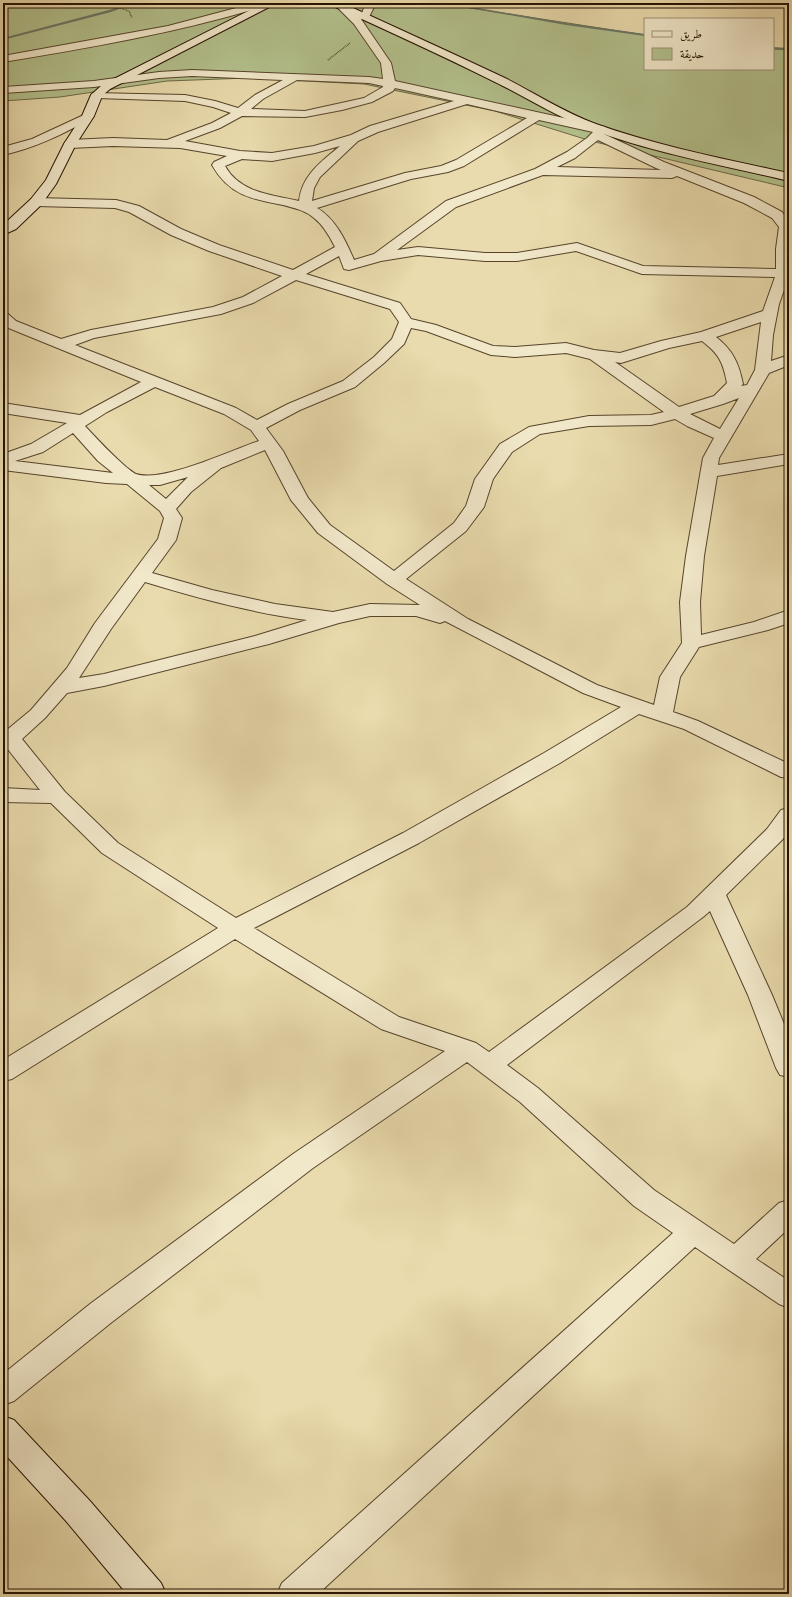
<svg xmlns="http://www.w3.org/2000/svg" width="792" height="1597" font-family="'IM FELL DW Pica',Amiri,serif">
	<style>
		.green { fill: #b3c18d; stroke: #6c6a46 }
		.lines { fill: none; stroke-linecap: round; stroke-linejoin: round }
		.stream { fill: #6a7767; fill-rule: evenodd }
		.street-casing { stroke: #57442b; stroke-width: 2 }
		.secondary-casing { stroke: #261200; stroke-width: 2 }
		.path { stroke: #261200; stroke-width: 1.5; stroke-dasharray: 0.5 1; stroke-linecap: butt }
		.street { fill: #f1e8ca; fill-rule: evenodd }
		.secondary { fill: #f1e8ca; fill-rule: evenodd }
	</style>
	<rect width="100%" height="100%" fill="#e9dbad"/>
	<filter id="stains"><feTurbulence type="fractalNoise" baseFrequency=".005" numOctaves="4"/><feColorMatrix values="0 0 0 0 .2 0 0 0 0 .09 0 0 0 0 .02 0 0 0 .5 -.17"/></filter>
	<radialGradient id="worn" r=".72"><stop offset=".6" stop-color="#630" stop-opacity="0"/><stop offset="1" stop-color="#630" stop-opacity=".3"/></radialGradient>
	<path class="green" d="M3,3H438L645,35V69H773V49L789,50V188L591,141L495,111L364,84L248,78L167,81L60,97L3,101Z"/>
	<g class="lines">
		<path class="stream" d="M129,3H135L111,12L3,40V38L109,10Z
			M440,3H449L566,23L645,34V36L566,25Z
			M773,47L789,48V50L773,49Z"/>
		<defs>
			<path id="street" d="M255,3H270L268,5C181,32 93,47 3,62V56L168,26Z
				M366,3H376L368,19H361L391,63L395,81L605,127L607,130L604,134L664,162L754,197L782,212L789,222V276L779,304L773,335L771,361L789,355V365L769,373L719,458L718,465L789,454V464L717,476L704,556L700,602L701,635L754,622L789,610V623L768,630L699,647L680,677L673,712L698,721L789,764V778L781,777L684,729L639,714L560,763L419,843L254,928L399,1017L476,1043L489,1052L687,907L767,829L781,810L789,808V831L783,839L726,895L772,995L789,1036V1077L780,1075L776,1068L748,995L710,911L703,917L507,1065L538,1088L654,1190L734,1244L779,1203L789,1200V1228L756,1259L789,1281V1308L779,1304L695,1247L318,1594H277L282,1583L673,1233L634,1206L520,1102L467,1062L313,1168L112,1322L14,1401L3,1405V1374L90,1304L293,1154L445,1051L381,1029L235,939L12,1079L3,1081V1060L218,928L102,853L51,803L3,802V788L40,790L3,743V728L8,729L31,710L67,668L95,623L158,539L164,518L160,511L127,484L106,483L3,470V454L31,444L67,423L3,413V403L80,415L141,382L6,327L3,325V313L8,314L16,321L61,339L91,330L213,307L243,297L282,276L209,251L171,235L129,212L115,208L36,206L31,205L30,202L31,199L36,198L116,200L139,206L181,229L219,245L293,270L335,247C330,237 323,225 314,218C305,210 294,208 283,205C251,199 229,195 212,165L214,162L227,156L180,148L113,146L70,148L66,147L64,144L66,141L70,140L113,138L167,140L212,123L231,113L213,107L185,101L97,98L93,97L91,95L93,93L185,95L215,101L238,108L255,95L283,80L192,76L159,78L94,87L3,93V87L94,81L159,72L192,70L369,77L383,79L381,63L354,24L338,8L339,6H347L360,18ZM297,80L369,83L383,86V87L364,98L305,111L251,109L263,99ZM395,88L454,101L370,126L351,135L314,146L272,153L240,151L185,141L220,128L242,116L305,117L342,110L372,102L393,91ZM467,104L527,118L456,160L441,166L405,173L312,201L314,188L320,177L358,141L378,132ZM539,120L593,132L587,138L567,152L535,169L446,201L374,254L354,260C346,241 335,218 317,208L411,179L448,172L464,166ZM598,140L656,168L661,170L557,167L575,158ZM340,146C321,162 302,175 299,201C272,195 240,193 225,166L242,159L272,161L315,153ZM543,175L672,178L677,176L744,203L772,218L779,227L776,249V269L643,266L577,243L517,253H485L418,247L397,250L456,207ZM576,251L642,274L775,277L763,311L701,332L661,341L620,353L594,350L566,343L515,347L493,346L436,325L411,319L400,303L306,274L339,256L344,269L349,270L381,261L418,255L485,261H517ZM296,280L390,309L399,322L392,339L374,357L343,381L288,404L257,420L236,408L75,345L94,338L221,314L253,303ZM761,322L755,370L747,385L741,386L743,384C739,364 733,350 716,337ZM411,328L426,331L491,355L515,357L566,353L590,359L664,412L651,415L589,416L529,427L500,444L475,479L466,506L454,523L394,571L330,525L308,498L283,451L266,428L300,410L355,387L384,363L404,344ZM702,341C719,354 723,362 727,383L714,396L679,407L615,362L621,363L669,348ZM155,387L224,414L251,430L259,441C231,450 163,483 136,474C133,473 129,469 126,467C111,454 98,440 85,426L107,412ZM739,398L720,429L690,414L723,404ZM675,419L687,426L714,438L703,458L686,556L680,602L682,643L660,677L654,705L597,685L468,619L406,579L466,531L484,507L493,479L512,452L540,434L589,426L651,425ZM73,433L98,461L113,473L15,461L43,452ZM265,450L291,500L318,533L387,584L420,605L370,604L333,612L275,604L212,590L152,573L176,540L182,518L176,509L191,492L221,468ZM188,477L166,499L149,485H160ZM145,582C198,598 252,613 307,620L255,636L104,674L79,678L111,629ZM370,616H416L440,623L445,621L583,693L621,707L544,753L403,833L236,918L118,843L65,792L22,739L45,718L67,693L104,686L269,644L339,623Z
				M88,113L92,114L94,116L92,118C63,134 35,148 3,155V147L32,139Z"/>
			<path id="secondary" d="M264,3H277L110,89L102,96L94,116L76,144L56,184L41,205L16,229L3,235V225L31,199L46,180L64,144L82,116L91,95L102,85Z
				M329,3H342C397,28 452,53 507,79C536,94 565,113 596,124C658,146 724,159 789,173V181C722,165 652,153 587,128C555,116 526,97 495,82C441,55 386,30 331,5Z
				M3,1416L14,1420L90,1501L161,1583L166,1594H127L66,1521L3,1452Z"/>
		</defs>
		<use href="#street" class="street-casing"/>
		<use href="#secondary" class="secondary-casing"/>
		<path class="path" d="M118,3L120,8L129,11L132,18
			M328,60L350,43"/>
		<use href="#street" class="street"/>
		<use href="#secondary" class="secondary"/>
	</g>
	<rect width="792" height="1597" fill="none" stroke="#e9dbad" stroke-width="16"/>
	<rect x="4" y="4" width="784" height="1589" fill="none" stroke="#261200" stroke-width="2"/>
	<rect x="8" y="8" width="776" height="1581" fill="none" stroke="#261200"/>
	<rect x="644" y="18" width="130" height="52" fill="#f1e8ca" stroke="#a09279"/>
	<rect x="652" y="31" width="20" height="6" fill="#f1e8ca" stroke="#a09279"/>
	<text x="680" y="38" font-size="12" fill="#261200">طريق</text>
	<rect x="652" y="48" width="20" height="12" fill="#b3c18d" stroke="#a09279"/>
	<text x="680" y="58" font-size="12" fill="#261200">حديقة</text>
	<rect width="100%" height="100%" filter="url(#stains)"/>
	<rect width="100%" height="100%" fill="url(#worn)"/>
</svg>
